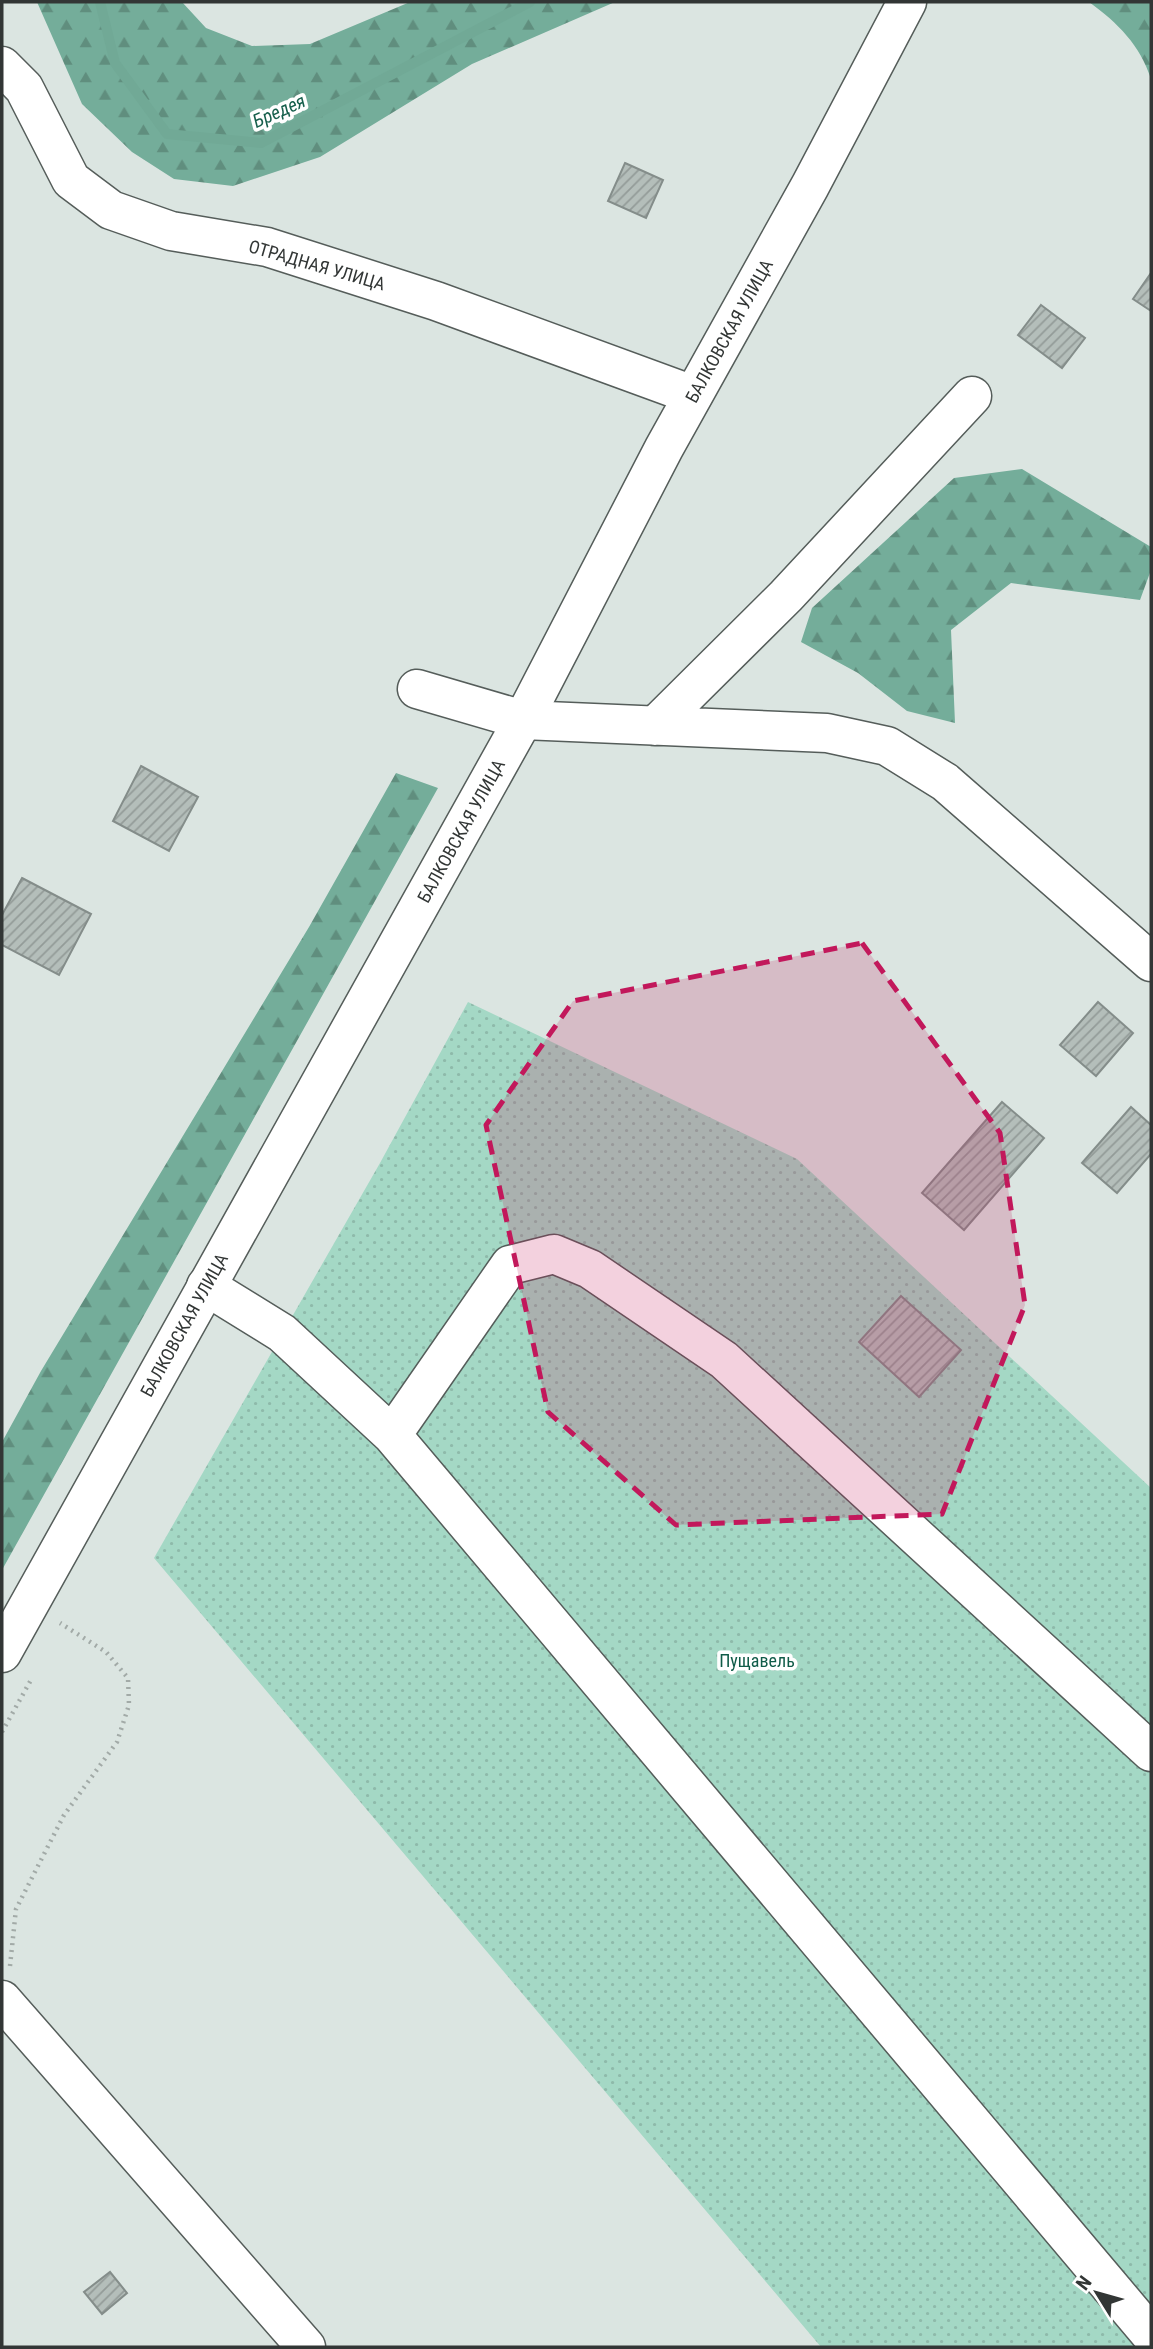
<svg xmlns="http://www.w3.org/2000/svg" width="1153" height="2349" font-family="'Roboto Condensed',sans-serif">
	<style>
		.grass { fill: url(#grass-dots) }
		.forest { fill: url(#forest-firs) }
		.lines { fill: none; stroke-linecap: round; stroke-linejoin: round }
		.stream { stroke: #71a996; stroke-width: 10 }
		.building { fill: url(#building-hatch); stroke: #848d8a; stroke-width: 2 }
		.minor-casing { stroke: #555d5a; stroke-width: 41 }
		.major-casing { stroke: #555d5a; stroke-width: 41 }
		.path { stroke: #a2aaa7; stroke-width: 4.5; stroke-dasharray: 2 5; stroke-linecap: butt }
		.minor { stroke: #fff; stroke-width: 38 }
		.major { stroke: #fff; stroke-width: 38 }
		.marked { fill: #c2185b; fill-opacity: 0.2; stroke: #c2185b; stroke-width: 5; stroke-dasharray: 14 9; stroke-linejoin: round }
		.labels { text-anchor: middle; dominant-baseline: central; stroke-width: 7; stroke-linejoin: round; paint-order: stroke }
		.street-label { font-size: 18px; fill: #323635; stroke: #fff }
		.park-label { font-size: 18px; fill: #115c49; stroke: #fff }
		.water-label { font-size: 19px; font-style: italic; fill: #165f4c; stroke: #fff }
	</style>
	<defs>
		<pattern id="grass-dots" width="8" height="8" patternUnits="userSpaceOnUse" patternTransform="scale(1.75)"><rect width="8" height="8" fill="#a4d8c5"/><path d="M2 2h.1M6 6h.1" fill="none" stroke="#8ebaaa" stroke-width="1.8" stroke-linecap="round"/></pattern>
		<pattern id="forest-firs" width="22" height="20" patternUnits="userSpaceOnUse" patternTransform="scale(1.75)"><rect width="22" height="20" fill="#74ad9a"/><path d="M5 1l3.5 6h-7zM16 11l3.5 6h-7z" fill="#608e7e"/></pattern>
		<pattern id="building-hatch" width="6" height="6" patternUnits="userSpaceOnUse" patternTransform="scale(1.75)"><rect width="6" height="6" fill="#b4beba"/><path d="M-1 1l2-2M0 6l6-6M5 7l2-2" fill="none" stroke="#939b98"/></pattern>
	</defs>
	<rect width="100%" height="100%" fill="#dbe5e1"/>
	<path class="grass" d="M468,1002L797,1159L1151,1488V2347H821L154,1558L380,1163Z"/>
	<path class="forest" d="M37,2H182L206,28L252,46L310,44L410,2H615L472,64L320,157L233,186L174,179L132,152L82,104Z
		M1089,2H1151V79C1140,45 1118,23 1089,2Z
		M1022,469L1151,547V570L1140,600L1011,583L951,630L955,723L907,711L858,673L801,642L812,608L954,478Z
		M396,773L438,788L2,1570V1442L41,1371L309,927Z"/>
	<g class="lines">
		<path class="stream" d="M100,2L115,63L167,134L261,143L530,2"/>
	</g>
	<path class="building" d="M625,163L663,180L646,218L608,201Z
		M1151,273V311L1133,299Z
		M1041,305L1085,338L1062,368L1018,335Z
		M141,766L198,797L169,851L113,821Z
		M22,878L91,914L59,975L2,945V915Z
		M1098,1002L1133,1033L1096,1076L1060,1045Z
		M1002,1102L1044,1138L964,1230L922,1193Z
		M1131,1107L1151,1125V1154L1117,1193L1082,1163Z
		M901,1296L961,1350L919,1397L859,1342Z
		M110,2272L127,2293L102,2314L84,2292Z"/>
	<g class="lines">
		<defs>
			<path id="minor" d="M2,66L24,88L71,180L111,210L171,231L267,247L436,301L693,395
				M417,689L523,720L827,733L887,746L945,782L1151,962
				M655,726L786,596L972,396
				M206,1286L282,1333L392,1435L1151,2335
				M392,1435L510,1265L554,1254L590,1269L724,1360L1151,1752
				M2,2000L306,2347"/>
			<path id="major" d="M2,1653L523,720L664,448L810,186L907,2"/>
		</defs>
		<use href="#minor" class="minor-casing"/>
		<use href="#major" class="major-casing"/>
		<path class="path" d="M2,1732L32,1678
			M10,1966L16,1909L64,1815L117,1742L129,1705L128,1678L106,1652L60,1623"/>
		<use href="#minor" class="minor"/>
		<use href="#major" class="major"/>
	</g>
	<path class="marked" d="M862,943L1000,1133L1025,1305L942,1514L676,1525L548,1412L486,1125L573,1001Z"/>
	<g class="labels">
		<g class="street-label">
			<text transform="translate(317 265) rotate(16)">ОТРАДНАЯ УЛИЦА</text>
			<text transform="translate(729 331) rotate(-61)">БАЛКОВСКАЯ УЛИЦА</text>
			<text transform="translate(461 831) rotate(-61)">БАЛКОВСКАЯ УЛИЦА</text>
			<text transform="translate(184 1325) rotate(-61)">БАЛКОВСКАЯ УЛИЦА</text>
		</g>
		<g class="park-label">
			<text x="757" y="1660">Пущавель</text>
		</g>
		<g class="water-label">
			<text transform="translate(279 111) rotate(-24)">Бредея</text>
		</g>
	</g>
	<rect width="1153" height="2349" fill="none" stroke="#323635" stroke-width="7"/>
	<g transform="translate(1097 2293) rotate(307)" stroke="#ffffff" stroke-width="5" paint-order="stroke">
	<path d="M0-5L12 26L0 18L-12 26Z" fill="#323635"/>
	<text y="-10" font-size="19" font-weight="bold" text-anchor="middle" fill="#323635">N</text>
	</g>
</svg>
